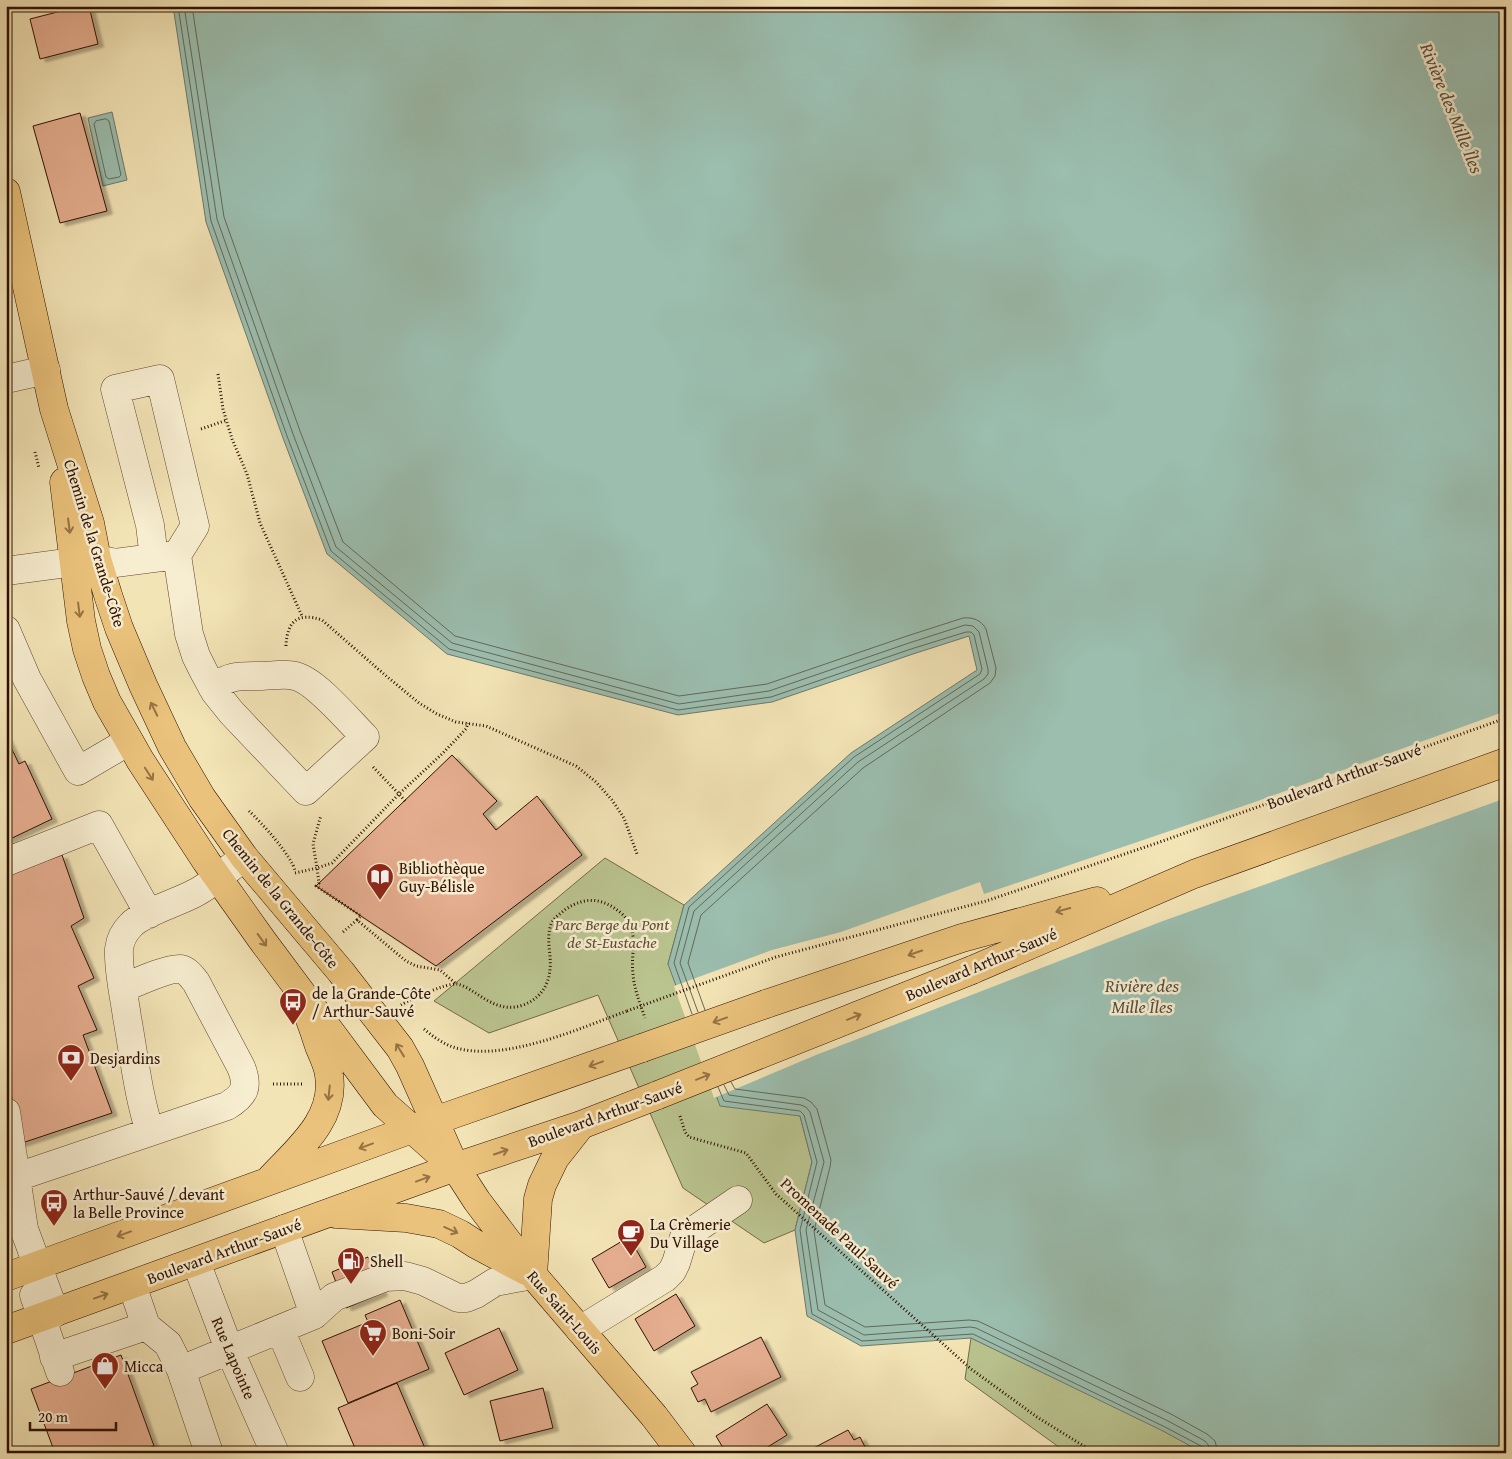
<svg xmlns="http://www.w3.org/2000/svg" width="1512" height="1459" font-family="'Gentium Book Plus',serif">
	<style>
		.green { fill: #bac48f; stroke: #746a48 }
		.water { fill: #9bbeaf; stroke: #707869 }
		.pier { fill: #f3e4b6 }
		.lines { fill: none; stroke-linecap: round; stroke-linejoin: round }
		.shore { stroke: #656758; stroke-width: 1 }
		.building { fill: #e6ae90; stroke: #2f1000; filter: url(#shadow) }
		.minor-casing { stroke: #60452e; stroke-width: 29 }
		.major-casing { stroke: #2f1000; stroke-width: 29 }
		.path { stroke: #2f1000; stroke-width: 3; stroke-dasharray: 1 2.5; stroke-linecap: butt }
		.minor { stroke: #f7edd0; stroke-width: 28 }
		.major { stroke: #eac27b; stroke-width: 28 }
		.major-bridge-casing { stroke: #2f1000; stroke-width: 29; stroke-linecap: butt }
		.path-bridge { stroke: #2f1000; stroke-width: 3; stroke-dasharray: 1 2.5; stroke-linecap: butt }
		.major-bridge { stroke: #eac27b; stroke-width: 28 }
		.oneway { stroke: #967244 }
		.labels { text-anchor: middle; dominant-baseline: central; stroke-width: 5; stroke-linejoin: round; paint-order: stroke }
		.street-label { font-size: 16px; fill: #2f1000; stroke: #f7edd0 }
		.poi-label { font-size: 16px; fill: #2f1000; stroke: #f7edd0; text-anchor: start }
		.park-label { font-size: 16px; font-style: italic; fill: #604f32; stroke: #f7edd0 }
		.water-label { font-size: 18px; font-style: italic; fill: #554d3d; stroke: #f7edd0 }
	</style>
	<defs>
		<filter id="shadow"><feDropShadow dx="5.5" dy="3" stdDeviation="1" flood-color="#0004"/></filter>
	</defs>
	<rect width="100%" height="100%" fill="#f3e4b6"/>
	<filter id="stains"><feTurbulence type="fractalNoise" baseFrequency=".004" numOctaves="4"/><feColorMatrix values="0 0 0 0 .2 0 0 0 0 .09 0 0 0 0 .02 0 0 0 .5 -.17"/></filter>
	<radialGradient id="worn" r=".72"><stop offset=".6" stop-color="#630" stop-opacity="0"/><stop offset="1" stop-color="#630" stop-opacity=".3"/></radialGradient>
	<path class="green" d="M605,858L684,905L668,964L800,1116L812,1162L795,1230L764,1243L683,1188L598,995L489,1033L434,1001Z
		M971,1338L1151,1424L1205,1453H1067L965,1379Z"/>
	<path class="water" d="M173,6H1506V1453H1203L1163,1431L971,1338L861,1346L807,1316L795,1230L812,1162L800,1116L720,1106L668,964L684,905L851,753L977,670L969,636L913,654L772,702L678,715L447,654L327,554L283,438L206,222Z
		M112,112L127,180L103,186L88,118Z"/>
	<path class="pier" d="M1506,711V798L1163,921L816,1055L714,1098L674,986L772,950L841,932L980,882L984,894L1252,803Z"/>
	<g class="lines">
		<path class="shore" d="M178,6L211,221L287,436L331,551L449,649L678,710L771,697L911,649L966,632H971L974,635L982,669L980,674L854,757L689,907L674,963L692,1014
			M184,6L217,219L293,434L336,547L452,643L679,704L769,691L909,643L965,625L973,626L979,632L988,669V674L984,679L858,762L694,911L680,963L698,1012
			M192,6L224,217L300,431L343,542L455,636L679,696L767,684L907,636L963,618C973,617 981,620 986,629L996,668L995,676L990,683L863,768L701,915L688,963L705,1010
			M106,119L109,121L121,175L119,177L109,179L106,177L94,124L96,121Z
			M731,1082L735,1089L804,1098L811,1102L817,1109L831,1160L830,1167L814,1231L825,1305L865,1327L969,1320L978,1321L1171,1414L1207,1434L1215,1441L1218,1453
			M724,1085L729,1095L801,1105L806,1107L810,1112L824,1162L806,1230L818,1310L864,1335L970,1327L976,1328L1168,1421L1205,1441L1209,1446L1210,1453
			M718,1087L724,1101L800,1111L804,1115L817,1162L800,1230L812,1314L862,1341L973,1334L1165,1427L1201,1446L1204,1449V1453"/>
	</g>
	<path class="building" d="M81,6H89L98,44L40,59L30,19Z
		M80,113L107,211L60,223L33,126Z
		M6,737L19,764L25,761L52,819L6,841Z
		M452,755L497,801L483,814L496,830L537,796L582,855L436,966L316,886Z
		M62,855L84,918L71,926L94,978L78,986L97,1030L83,1035L112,1113L19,1144L6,1059V875Z
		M629,1237L646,1267L609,1288L592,1259Z
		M368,1257L382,1293L346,1308L332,1272Z
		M676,1294L695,1326L654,1351L635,1319Z
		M400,1300L429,1369L348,1403L322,1341L368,1322L365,1315Z
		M499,1328L518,1370L464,1395L445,1353Z
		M761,1337L781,1377L711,1412L705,1399L698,1402L691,1388L698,1384L691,1372Z
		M121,1355L154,1446L137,1453H55L31,1389Z
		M397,1383L427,1453H357L338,1408Z
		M543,1388L553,1428L500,1441L490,1401Z
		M767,1404L787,1435L758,1453H726L716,1436Z
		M848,1430L854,1440L860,1437L868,1453H804Z"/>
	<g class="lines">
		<defs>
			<path id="minor" d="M6,379L46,370
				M154,558L150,525L115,389L160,379L195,526L177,555
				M6,571L97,559L115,563L177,555L189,634L196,656L204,672L215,692L231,712L306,791L365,737C349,721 315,680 295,676C285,673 271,676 260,676C238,676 232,675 212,687
				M6,630L27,679L78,771L129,741
				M6,862L99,825L149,914
				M6,1112L24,1229L55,1313
				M150,1132C138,1095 134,1056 127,1017C124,995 118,971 119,949C120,940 125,931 131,925C142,913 179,902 195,893C213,884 228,869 244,857
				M17,1177L227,1106C245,1095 249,1087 241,1067L196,982C192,977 188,971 181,969C170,967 135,983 123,988
				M196,1262L229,1349L275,1453
				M132,1285L146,1326L168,1344L181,1370L314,1315L284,1229
				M34,1295L60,1372
				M314,1315L334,1297L386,1277L405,1276L423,1281L458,1298H466L476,1294L495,1282L533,1275
				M280,1329L300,1377
				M580,1330L665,1278L672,1271L676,1263L684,1237L738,1200
				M54,1357L146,1326
				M181,1370L209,1453"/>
			<path id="major" d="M6,192L54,409L90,523L97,559L108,595L119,628L143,685L172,747L202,798L244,857L341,972L400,1048L410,1066L455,1167L477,1201L533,1275L654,1416L682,1453
				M64,482L81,621L87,649L96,676L107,702L123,730L140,760L206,861L262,940L385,1105L448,1161
				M972,970L1194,874L1506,762
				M766,1004L962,938L1097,901
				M271,1178C298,1149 336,1119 329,1075C328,1065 323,1056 319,1046C316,1037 313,1027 309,1017
				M336,1214L406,1218L439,1224L460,1234L477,1245L526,1271
				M533,1275L538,1199L542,1185L555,1158L581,1125
				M6,1277L434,1121L642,1048
				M6,1330L455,1167L581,1125L658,1095"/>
		</defs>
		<use href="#minor" class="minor-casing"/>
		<use href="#major" class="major-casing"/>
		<path class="path" d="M218,374L223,409L232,439L247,474L260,523L302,616
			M201,429L227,420
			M35,452L39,468
			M286,646C287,621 298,612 322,620L385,675L419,703L437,714L456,722L486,726L576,766L596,782L612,800L624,818L637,854
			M405,801L399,794L442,754L466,729L468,723
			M249,811C261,822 292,856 295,871
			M295,873L317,868L313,844L321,815
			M357,920L361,916L316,886L319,883L317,868L332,863L399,794L373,767
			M343,932L357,920L406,961L416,966L440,970L455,983
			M401,1005C411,999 446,983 457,984C463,985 469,989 474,992C489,1002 504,1012 523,1005C545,997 552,978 550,956C549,945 547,933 552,922C555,917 561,913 566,909C586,896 603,898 621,913C641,931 630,952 633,974C634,989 640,1003 645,1018
			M424,1029C432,1036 441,1042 450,1046C500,1065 580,1028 627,1011
			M273,1084H302
			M680,1116L685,1132L689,1137L746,1153L776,1194L971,1369L1037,1417L1095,1453"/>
		<use href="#minor" class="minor"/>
		<use href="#major" class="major"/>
		<defs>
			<path id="major-bridge" d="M642,1048L766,1004
				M658,1095L972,970"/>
		</defs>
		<use href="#major-bridge" class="major-bridge-casing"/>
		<path class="path-bridge" d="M627,1011L776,957L986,901L1157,843L1506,718"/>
		<use href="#major-bridge" class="major-bridge"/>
	</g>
	<defs><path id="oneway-shaft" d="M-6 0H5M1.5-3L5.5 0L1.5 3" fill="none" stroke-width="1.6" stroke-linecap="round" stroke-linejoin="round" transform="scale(1.25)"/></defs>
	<g class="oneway">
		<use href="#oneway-shaft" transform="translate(69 526) rotate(83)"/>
		<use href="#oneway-shaft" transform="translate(79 610) rotate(83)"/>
		<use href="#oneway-shaft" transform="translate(154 709) rotate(-116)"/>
		<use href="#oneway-shaft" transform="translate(149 774) rotate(57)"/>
		<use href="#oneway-shaft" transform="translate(1063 910) rotate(165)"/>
		<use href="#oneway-shaft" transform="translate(262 940) rotate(54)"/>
		<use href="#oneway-shaft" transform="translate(915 953) rotate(161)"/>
		<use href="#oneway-shaft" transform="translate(854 1017) rotate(-22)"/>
		<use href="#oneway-shaft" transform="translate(720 1020) rotate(160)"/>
		<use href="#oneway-shaft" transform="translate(400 1050) rotate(-122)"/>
		<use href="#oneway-shaft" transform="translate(596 1064) rotate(160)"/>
		<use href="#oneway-shaft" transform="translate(703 1077) rotate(-22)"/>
		<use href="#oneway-shaft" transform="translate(329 1093) rotate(96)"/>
		<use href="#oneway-shaft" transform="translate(366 1146) rotate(160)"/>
		<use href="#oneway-shaft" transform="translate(501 1152) rotate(-19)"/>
		<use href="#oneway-shaft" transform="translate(423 1179) rotate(-20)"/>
		<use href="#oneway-shaft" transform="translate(451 1230) rotate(24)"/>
		<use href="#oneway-shaft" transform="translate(124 1234) rotate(160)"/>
		<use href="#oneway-shaft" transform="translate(101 1296) rotate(-20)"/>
	</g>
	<defs>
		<symbol id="library-pin" viewBox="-11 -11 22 30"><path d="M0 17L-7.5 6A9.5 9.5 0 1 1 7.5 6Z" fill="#8f2418" stroke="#f7edd0"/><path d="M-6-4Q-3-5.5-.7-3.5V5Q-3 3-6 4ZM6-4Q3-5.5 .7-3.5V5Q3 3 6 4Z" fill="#fff"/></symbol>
		<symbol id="bus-pin" viewBox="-11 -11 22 30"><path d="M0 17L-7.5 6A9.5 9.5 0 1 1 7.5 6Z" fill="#8f2418" stroke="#f7edd0"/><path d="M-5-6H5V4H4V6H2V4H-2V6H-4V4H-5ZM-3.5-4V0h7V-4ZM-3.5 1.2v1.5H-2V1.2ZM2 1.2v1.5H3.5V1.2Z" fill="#fff"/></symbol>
		<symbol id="bank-pin" viewBox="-11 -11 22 30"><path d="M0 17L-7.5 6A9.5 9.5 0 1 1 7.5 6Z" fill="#8f2418" stroke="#f7edd0"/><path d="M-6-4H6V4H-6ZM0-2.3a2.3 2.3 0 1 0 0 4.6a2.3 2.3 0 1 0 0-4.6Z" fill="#fff"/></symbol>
		<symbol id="cafe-pin" viewBox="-11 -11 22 30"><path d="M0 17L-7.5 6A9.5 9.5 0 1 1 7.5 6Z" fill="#8f2418" stroke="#f7edd0"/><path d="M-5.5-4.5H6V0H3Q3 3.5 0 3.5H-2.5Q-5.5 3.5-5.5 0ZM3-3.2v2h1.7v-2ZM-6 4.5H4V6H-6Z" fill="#fff"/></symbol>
		<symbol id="fuel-pin" viewBox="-11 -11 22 30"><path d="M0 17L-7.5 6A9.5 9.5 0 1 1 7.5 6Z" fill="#8f2418" stroke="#f7edd0"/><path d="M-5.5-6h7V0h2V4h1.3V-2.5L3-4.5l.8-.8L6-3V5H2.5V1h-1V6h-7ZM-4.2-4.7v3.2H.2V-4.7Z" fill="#fff"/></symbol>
		<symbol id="supermarket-pin" viewBox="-11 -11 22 30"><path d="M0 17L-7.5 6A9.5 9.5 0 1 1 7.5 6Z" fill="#8f2418" stroke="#f7edd0"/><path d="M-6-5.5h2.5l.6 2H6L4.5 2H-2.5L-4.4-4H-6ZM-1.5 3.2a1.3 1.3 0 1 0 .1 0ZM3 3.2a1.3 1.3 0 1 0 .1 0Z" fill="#fff"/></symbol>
		<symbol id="shop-pin" viewBox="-11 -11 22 30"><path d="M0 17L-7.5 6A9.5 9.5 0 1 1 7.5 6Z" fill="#8f2418" stroke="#f7edd0"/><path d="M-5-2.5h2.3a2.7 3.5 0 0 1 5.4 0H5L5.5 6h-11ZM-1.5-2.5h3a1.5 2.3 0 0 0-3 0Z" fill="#fff"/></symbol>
	</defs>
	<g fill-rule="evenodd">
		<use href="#library-pin" x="364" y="861" width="32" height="43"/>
		<use href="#bus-pin" x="277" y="986" width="32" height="43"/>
		<use href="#bank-pin" x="55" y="1042" width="32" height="43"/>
		<use href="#bus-pin" x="38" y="1187" width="32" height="43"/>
		<use href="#cafe-pin" x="615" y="1217" width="32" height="43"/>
		<use href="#fuel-pin" x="335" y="1245" width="32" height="43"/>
		<use href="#supermarket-pin" x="357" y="1317" width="32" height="43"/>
		<use href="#shop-pin" x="89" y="1350" width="32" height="43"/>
	</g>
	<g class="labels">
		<g class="street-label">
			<text transform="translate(95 543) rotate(73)">Chemin de la Grande-Côte</text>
			<text transform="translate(1344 776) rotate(-20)">Boulevard Arthur-Sauvé</text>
			<text transform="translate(281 898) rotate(51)">Chemin de la Grande-Côte</text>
			<text transform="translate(981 964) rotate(-23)">Boulevard Arthur-Sauvé</text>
			<text transform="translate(605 1114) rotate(-20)">Boulevard Arthur-Sauvé</text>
			<text transform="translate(840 1233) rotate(43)">Promenade Paul-Sauvé</text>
			<text transform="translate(224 1251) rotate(-20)">Boulevard Arthur-Sauvé</text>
			<text transform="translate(565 1312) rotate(49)">Rue Saint-Louis</text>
			<text transform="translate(234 1358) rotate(67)">Rue Lapointe</text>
		</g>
		<g class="poi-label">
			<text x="399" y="868">Bibliothèque<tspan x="399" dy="18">Guy-Bélisle</tspan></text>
			<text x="312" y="993">de la Grande-Côte<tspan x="312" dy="18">/ Arthur-Sauvé</tspan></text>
			<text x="90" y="1058">Desjardins</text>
			<text x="73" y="1194">Arthur-Sauvé / devant<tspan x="73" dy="18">la Belle Province</tspan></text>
			<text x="650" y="1224">La Crèmerie<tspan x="650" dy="18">Du Village</tspan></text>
			<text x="370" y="1261">Shell</text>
			<text x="392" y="1333">Boni-Soir</text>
			<text x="124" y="1366">Micca</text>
		</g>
		<g class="park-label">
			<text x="612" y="924">Parc Berge du Pont<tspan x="612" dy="18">de St-Eustache</tspan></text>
		</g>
		<g class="water-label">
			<text transform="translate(1452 108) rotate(68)">Rivière des Mille Îles</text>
			<text x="1142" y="985">Rivière des<tspan x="1142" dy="21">Mille Îles</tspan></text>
		</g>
	</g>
	<rect width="1512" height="1459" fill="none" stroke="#f3e4b6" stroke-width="25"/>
	<rect x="8" y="8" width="1497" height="1444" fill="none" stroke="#2f1000" stroke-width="2.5"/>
	<rect x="12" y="12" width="1487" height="1434" fill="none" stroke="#2f1000"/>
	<path d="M30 1422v8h86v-8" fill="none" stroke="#2f1000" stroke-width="2.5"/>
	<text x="38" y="1422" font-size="15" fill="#2f1000" stroke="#f7edd0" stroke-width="4" paint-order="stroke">20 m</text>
	<rect width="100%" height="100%" filter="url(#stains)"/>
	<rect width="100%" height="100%" fill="url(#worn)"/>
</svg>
